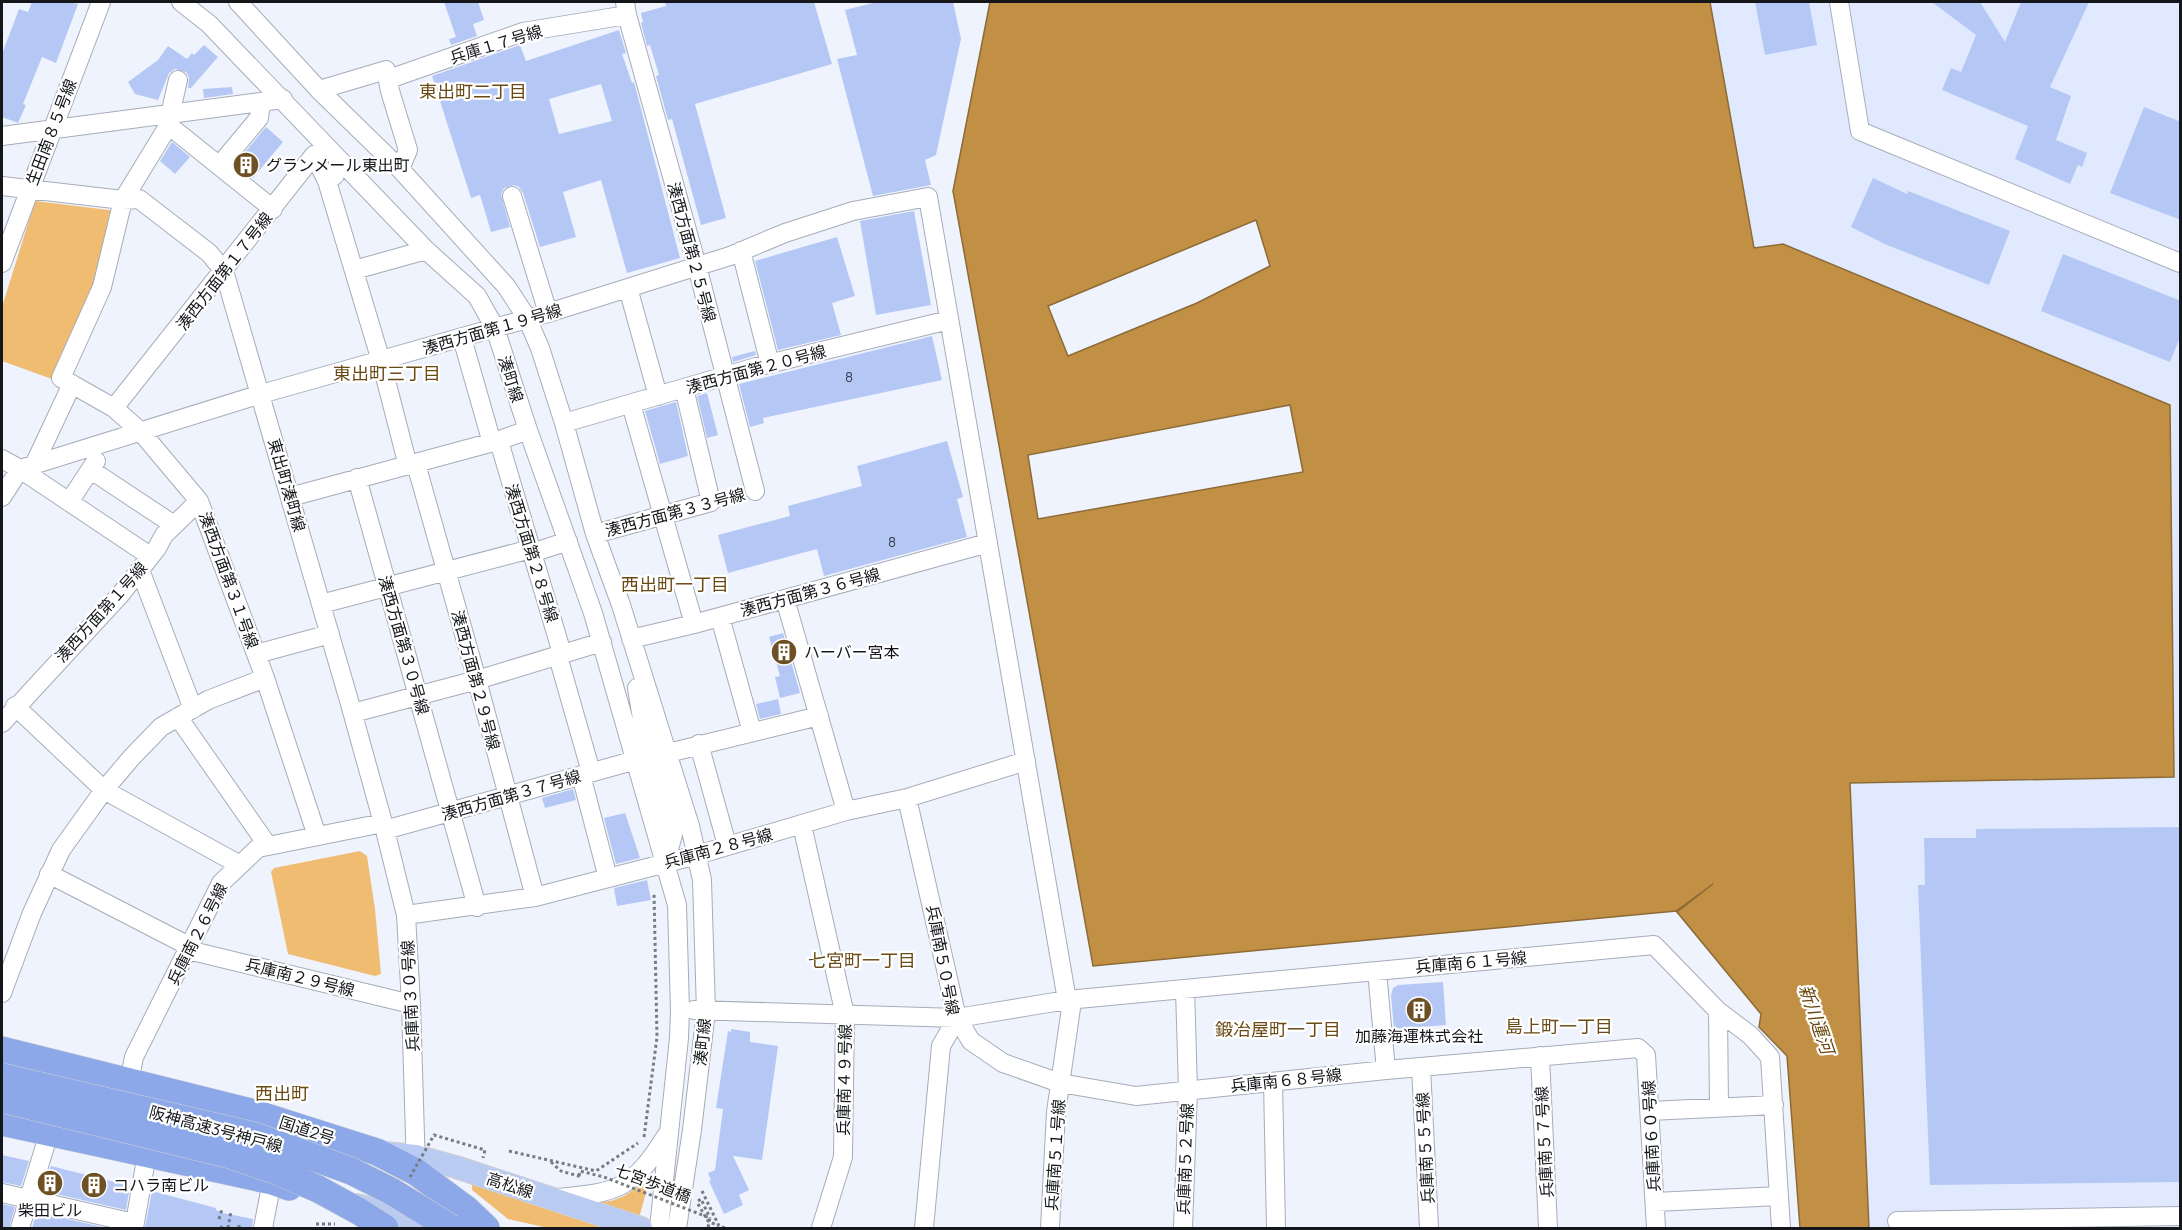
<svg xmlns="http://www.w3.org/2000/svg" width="2182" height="1230" font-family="Manrope,'Noto Sans JP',sans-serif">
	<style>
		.built { fill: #e0e9fe }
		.green { fill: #efbc72 }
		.water { fill: #c19044; stroke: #8d6b37; stroke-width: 1.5; fill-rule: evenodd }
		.building { fill: #b5c8f5; fill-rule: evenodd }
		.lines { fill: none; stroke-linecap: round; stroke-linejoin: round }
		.minor-casing { stroke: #a6acb9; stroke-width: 20 }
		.major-casing { stroke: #d0d0d1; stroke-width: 24 }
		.highway-casing { stroke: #d0d0d1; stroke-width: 28 }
		.path { stroke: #777b82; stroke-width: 3; stroke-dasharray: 3 3; stroke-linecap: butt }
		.minor { stroke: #fff; stroke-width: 18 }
		.major { stroke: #bacbf1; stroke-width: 22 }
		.highway { stroke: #8ca8e8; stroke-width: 27 }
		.highway-bridge-casing { stroke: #d0d0d1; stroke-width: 28; stroke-linecap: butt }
		.path-bridge { stroke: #777b82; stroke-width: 3; stroke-dasharray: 3 3; stroke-linecap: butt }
		.highway-bridge { stroke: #8ca8e8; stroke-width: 27 }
		.labels { text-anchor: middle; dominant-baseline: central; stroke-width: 4.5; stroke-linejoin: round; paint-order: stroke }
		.number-label { font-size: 14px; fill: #3c4251 }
		.street-label { font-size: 16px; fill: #14161a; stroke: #fff }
		.poi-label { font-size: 16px; fill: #14161a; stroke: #fff; text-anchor: start }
		.neighbourhood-label { font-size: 18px; fill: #6a4a15; stroke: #fff }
		.water-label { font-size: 18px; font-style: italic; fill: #6b490e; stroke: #fff }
	</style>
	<rect width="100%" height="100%" fill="#eef3fe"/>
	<path class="built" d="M1710,2H2180V1228H1869L1850,782L2174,776L2170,405L1783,244L1753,248Z"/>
	<path class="green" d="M35,201L117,211L102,263L52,379L2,361V307Z
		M360,851L367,856L375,909L381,974L375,976L288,954L271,872L274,868Z
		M646,1181L648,1185L639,1218L600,1204V1202C619,1202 631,1192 646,1181Z
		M472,1184L609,1228H548L508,1219L472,1190Z"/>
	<path class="water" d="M990,2H1710L1754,248L1783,244L2170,405L2174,777L1850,783L1869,1228H1800L1787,1056L1759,1027L1761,1014L1677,912L1713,884L1676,911L1093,966L953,191ZM1256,220L1270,266L1197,303L1068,356L1048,306ZM1290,405L1303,472L1038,519L1028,455Z"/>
	<path class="building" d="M32,2H69L78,4L56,63L42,57L23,104L26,105L18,123L2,117V54L19,9L28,12Z
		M444,2H478L484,20L473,24L477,36L451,45L449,39L456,37Z
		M665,2H814L832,64L695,104L726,218L701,225L672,119L668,120L656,76L659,75L650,45L647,46L641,23L643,22L641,13L666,6Z
		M877,2H953L961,39L936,155L925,160L931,185L873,196L837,59L857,55L845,10Z
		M1755,2H1809L1817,45L1765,55Z
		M1932,2H1980L2005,42L2021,2H2089L2050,87L2071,96L2056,140L2087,153L2082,167L2078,165L2070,184L2015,159L2028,126L1942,90L1951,68L1961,72L1976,35Z
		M619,30L626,53L622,54L632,83L634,82L680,258L627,273L601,180L563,192L576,237L540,247L523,193L519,187L514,185L504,188L501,194L510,227L491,232L480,195L471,198L432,76L520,45L526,61ZM601,84L612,121L559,134L549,99Z
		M204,45L218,57L191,88H188L189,77L186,72L175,69L169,73L158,100L135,94L128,82L158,60L168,46L187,59L192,53L194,55Z
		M232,87L233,94L204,98L203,89Z
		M2144,107L2181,122V220L2110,193Z
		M266,127L283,142L253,178L235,164Z
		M172,142L190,157L175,174L160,161Z
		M1873,178L1907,194L1908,191L2010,231L1989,285L1887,245L1851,227Z
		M914,211L931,305L876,315L860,221Z
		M837,237L855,296L832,303L841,335L778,350L755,261Z
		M2063,254L2181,301V335L2170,362L2041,311Z
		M932,336L942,380L763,418L764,423L750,427L739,384Z
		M755,351L756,355L733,362L732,357Z
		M707,393L718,435L707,438L697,396Z
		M676,402L688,456L660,464L645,411Z
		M947,441L963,497L957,499L967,537L824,576L817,549L728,573L718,535L790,516L788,506L862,486L857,466Z
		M783,633L800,693L780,698L775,677L780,676L769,637Z
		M778,699L781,714L760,719L756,704Z
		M573,789L576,800L545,808L542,798Z
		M625,813L640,858L616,864L604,818Z
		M2181,827V1182L1930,1185L1918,885H1925L1924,838H1976V829Z
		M647,880L651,900L617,906L614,888Z
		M1443,982L1446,1025L1394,1029L1391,995L1393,988L1398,985Z
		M731,1029L750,1032V1042L778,1046L762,1160L733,1156L749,1190L739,1195L743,1205L724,1214L709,1181L711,1180L708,1173L715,1170L723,1109L716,1108L728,1031L731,1032Z
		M2,1155L29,1161L21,1186L2,1182Z
		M51,1166L130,1186L126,1210L43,1191Z
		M152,1191L216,1208V1210L223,1213L253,1219L252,1228H145Z
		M2,1204L15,1207L9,1228H2Z
		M37,1212L107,1228H32Z"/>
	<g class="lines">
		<defs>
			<path id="minor" d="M181,2L209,24L426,250L477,296L495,328L528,430L593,613L677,905L680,1010L679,1038L659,1228
				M238,2L319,90L400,169L506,286L527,318L540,348L564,423L595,534L621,605L690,826L702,880L706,1011L692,1130L677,1228
				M625,2L627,15L697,266L755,491
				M1839,2L1860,131L2180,263
				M389,79L523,32L627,15
				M319,90L386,70L390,91L408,150L400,169
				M170,115L178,80
				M2,136L283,99
				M219,166L259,118L261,103
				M335,175L327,181L381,361L408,466
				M2,186L123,200L139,199L209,253L224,271L350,704L385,830L406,915L411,1004L416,1169
				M512,196L548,313
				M273,209L172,128H167L123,200L102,287L61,378L114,408L141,432L199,501L265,678L317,836
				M741,251L770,364
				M2,263L101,2
				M354,270L426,250
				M628,288L658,396
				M462,338L490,436L501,448L561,650L559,660L591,772
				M631,404L694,624
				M114,408L314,155L327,181
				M564,423L756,367L949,320
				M2,459L20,469L150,556
				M416,464L477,680L535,897
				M34,465L72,384
				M20,469L261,394L548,313L730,256L785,233L853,211L928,197L1067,1000L1071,1008L1056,1112L1050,1228
				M91,470L174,525
				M357,478L477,907
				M2,497L20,469
				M290,497L497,441L528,430
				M69,502L96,461
				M595,534L711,502L684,388
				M140,570L193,709
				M785,599L846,811
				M321,604L527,550L538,551L568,541
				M720,617L752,732
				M631,639L694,624L988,543
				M256,654L330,634
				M637,688L646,743L674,831L665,863
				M15,706L104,790L240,865
				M353,713L477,680L602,642
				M178,717L268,846
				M2,723L120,595L157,548L164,535L199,501
				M699,744L727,845
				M668,753L819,716
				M581,775L608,878
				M907,798L957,1018L971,1041L1003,1063L1060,1083L1136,1096L1386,1070L1638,1048L1646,1055L1656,1228
				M802,825L845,1015L843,1157L821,1228
				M385,830L636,760
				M49,874L181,942L188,950L411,1004
				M406,915L535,897L697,855L846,811L907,798L1026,761
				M1377,971L1386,1070
				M2,993L32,913L61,850L104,790L132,757L161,727L208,700L265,678
				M694,1010L957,1018L1067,1000L1654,945L1718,1011L1750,1035L1770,1057L1781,1228
				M1718,1011L1719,1108
				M1540,1056L1548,1228
				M1421,1067L1429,1228
				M129,1082L134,1057L221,883L240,865L258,848L383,823
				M1273,1082L1276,1228
				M1650,1111L1774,1105
				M2,1193L134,1223
				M557,1198C617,1193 633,1189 666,1136
				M1655,1202L1779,1196
				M1897,1221L2180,1216
				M20,1228L49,1133
				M134,1228L147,1154
				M263,1228L272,1181
				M924,1228L941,1046L957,1018
				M1183,1228L1188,1090L1185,989"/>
			<path id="major" d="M384,1153L416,1156L456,1167L641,1228
				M356,1205L435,1223"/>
			<path id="highway" d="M2,1050L251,1112L377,1152L416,1172L466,1209L486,1228
				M2,1122L272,1181L289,1187"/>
		</defs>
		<use href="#minor" class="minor-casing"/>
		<use href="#major" class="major-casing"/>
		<use href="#highway" class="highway-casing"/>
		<path class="path" d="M644,1137L657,1037L654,892
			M509,1151L596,1171L638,1143
			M551,1162L561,1171L582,1177
			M702,1191L719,1226L725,1228
			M698,1201L701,1199L710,1218
			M698,1204L708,1221L719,1226
			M219,1219L222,1209
			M316,1224H335
			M220,1227L227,1228
			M228,1228L231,1211
			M239,1228V1225"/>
		<use href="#minor" class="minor"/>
		<use href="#major" class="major"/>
		<use href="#highway" class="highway"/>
		<defs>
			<path id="highway-bridge" d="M2,1077L255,1136L351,1171L391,1191L451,1228
				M2,1099L230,1155L274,1170L318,1189L360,1212L385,1228"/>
		</defs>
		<use href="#highway-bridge" class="highway-bridge-casing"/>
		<path class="path-bridge" d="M579,1176L580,1171L604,1177L710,1218L708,1228
			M410,1177L434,1135L485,1150L483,1158"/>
		<use href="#highway-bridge" class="highway-bridge"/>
	</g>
	<defs>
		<symbol id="building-disc" viewBox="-11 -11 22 22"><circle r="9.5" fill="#6d5023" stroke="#fff"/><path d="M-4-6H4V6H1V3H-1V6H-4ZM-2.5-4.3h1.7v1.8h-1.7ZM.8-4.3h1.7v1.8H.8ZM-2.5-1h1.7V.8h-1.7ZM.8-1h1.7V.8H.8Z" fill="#fff"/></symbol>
	</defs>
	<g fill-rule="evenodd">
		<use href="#building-disc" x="231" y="150" width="30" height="30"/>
		<use href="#building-disc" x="769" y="637" width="30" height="30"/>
		<use href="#building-disc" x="1404" y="995" width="30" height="30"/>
		<use href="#building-disc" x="35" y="1168" width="30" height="30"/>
		<use href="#building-disc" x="79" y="1170" width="30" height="30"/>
	</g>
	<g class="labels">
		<g class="number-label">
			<text x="849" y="376">8</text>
			<text x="892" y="541">8</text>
		</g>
		<g class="street-label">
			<text transform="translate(496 44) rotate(-17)">兵庫１７号線</text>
			<text transform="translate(51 132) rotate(-69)">生田南８５号線</text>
			<text transform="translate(692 252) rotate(75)">湊西方面第２５号線</text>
			<text transform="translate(224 271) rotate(-52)">湊西方面第１７号線</text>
			<text transform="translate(492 329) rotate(-16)">湊西方面第１９号線</text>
			<text transform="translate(756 369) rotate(-15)">湊西方面第２０号線</text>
			<text transform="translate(511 379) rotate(72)">湊町線</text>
			<text transform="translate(287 485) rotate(74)">東出町湊町線</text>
			<text transform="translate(675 512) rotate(-15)">湊西方面第３３号線</text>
			<text transform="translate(532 553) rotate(73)">湊西方面第２８号線</text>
			<text transform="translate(229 580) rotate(70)">湊西方面第３１号線</text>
			<text transform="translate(810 592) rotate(-15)">湊西方面第３６号線</text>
			<text transform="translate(101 612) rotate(-48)">湊西方面第１号線</text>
			<text transform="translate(404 645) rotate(74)">湊西方面第３０号線</text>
			<text transform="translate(476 680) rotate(75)">湊西方面第２９号線</text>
			<text transform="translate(511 795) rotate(-16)">湊西方面第３７号線</text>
			<text transform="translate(718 848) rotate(-15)">兵庫南２８号線</text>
			<text transform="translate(197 934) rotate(-63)">兵庫南２６号線</text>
			<text transform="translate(943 960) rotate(79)">兵庫南５０号線</text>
			<text transform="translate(1471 962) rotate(-5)">兵庫南６１号線</text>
			<text transform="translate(300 977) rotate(14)">兵庫南２９号線</text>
			<text transform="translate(410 996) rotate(-93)">兵庫南３０号線</text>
			<text transform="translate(702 1042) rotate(-84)">湊町線</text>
			<text transform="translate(844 1080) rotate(-89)">兵庫南４９号線</text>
			<text transform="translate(1286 1080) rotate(-6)">兵庫南６８号線</text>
			<text transform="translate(216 1129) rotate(15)">阪神高速3号神戸線</text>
			<text transform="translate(307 1130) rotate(18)">国道2号</text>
			<text transform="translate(1651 1136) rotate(-93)">兵庫南６０号線</text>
			<text transform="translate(1544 1142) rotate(-93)">兵庫南５７号線</text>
			<text transform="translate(1425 1148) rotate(-93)">兵庫南５５号線</text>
			<text transform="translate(1055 1155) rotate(-86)">兵庫南５１号線</text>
			<text transform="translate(1185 1159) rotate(-88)">兵庫南５２号線</text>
			<text transform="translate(653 1183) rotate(21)">七宮歩道橋</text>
			<text transform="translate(510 1185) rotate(18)">高松線</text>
		</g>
		<g class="poi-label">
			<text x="266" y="165">グランメール東出町</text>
			<text x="804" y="652">ハーバー宮本</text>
			<text x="1419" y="1036" text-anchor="middle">加藤海運株式会社</text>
			<text x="113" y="1185">コハラ南ビル</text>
			<text x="50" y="1210" text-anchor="middle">柴田ビル</text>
		</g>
		<g class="neighbourhood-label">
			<text x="473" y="91">東出町二丁目</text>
			<text x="387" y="373">東出町三丁目</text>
			<text x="675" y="584">西出町一丁目</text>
			<text x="862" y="960">七宮町一丁目</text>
			<text x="1559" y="1026">島上町一丁目</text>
			<text x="1278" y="1029">鍛冶屋町一丁目</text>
			<text x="282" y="1093">西出町</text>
		</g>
		<g class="water-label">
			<text transform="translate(1817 1019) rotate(71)">新川運河</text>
		</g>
	</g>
	<rect width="2182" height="1230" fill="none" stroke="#14161a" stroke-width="6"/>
</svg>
